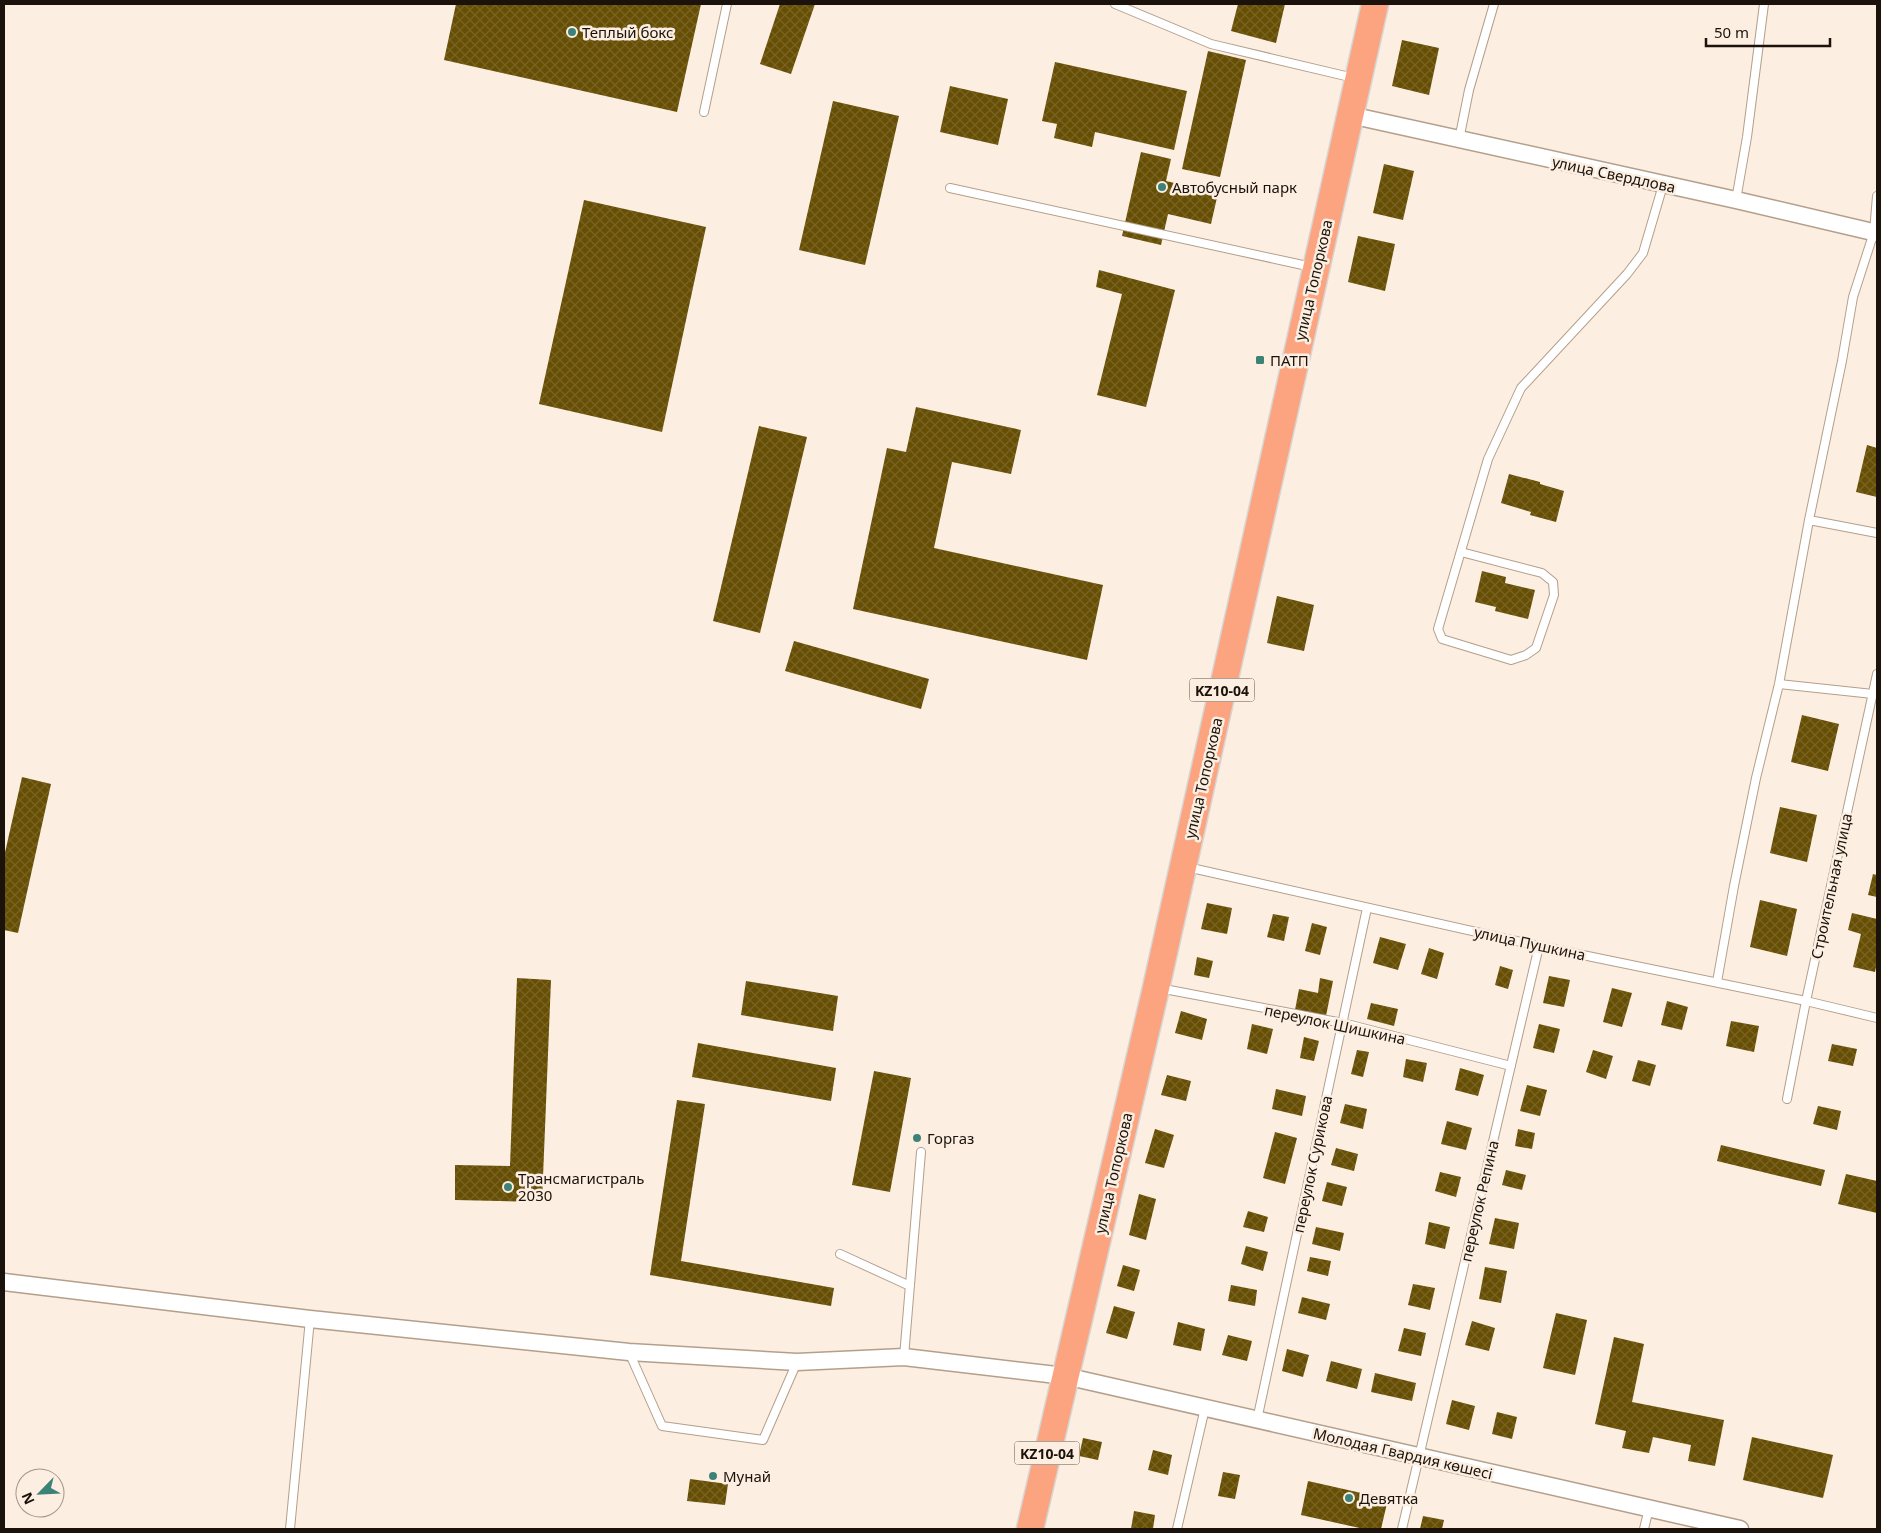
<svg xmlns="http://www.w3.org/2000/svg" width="1881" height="1533" font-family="'Noto Sans',sans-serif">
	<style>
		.building { fill: url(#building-cross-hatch) }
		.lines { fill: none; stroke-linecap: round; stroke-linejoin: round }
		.service-casing { stroke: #b49f8b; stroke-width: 10 }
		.minor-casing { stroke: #b49f8b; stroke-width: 19 }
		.trunk-casing { stroke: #d6d5d3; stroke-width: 29 }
		.service { stroke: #fff; stroke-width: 8 }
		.minor { stroke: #fff; stroke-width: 16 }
		.trunk { stroke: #fca380; stroke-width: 26 }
		.poi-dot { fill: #3d8276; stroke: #fceee1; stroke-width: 2 }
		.labels { text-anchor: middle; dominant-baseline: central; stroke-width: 5; stroke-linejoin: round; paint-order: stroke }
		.shield { fill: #fceee1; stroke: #5e554b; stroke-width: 1 }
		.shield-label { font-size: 14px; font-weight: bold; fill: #1b130b }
		.poi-label { font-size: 15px; fill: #1b130b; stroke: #fceee1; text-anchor: start }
		.street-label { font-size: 15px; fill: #1b130b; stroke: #fceee1 }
	</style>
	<defs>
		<pattern id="building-cross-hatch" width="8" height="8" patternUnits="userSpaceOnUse" patternTransform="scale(1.25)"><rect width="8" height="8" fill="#664e02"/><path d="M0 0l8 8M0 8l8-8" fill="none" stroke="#776326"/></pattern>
	</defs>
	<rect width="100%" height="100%" fill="#fceee1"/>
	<path class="building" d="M456,4H701L677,112L444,60Z
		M780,4H815L791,74L760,64Z
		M1238,4H1285L1276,43L1231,31Z
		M1402,40L1439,48L1429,95L1392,86Z
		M1208,51L1246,60L1220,177L1182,169Z
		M1055,62L1187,91L1174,150L1095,132L1092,147L1054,138L1057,124L1042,121Z
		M950,86L1008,99L998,145L940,132Z
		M833,101L899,116L865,265L799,250Z
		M1141,152L1171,159L1166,181L1218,193L1211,224L1168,214L1161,245L1122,236Z
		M1384,164L1414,171L1403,220L1373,213Z
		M584,200L706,227L662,432L539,404Z
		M1358,236L1395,244L1385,291L1348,282Z
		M1099,270L1175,290L1146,407L1097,395L1122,294L1096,287Z
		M916,407L1021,430L1011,474L952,462L934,548L1103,585L1087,660L853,609L887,448L906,452Z
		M759,426L807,437L760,633L713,621Z
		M1867,445L1877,448V497L1856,492Z
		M1509,474L1540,482V484L1564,491L1556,522L1530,515L1531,512L1501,503Z
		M1482,571L1506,577L1505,583L1535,590L1528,619L1495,611L1496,607L1475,602Z
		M1277,596L1314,605L1304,651L1267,643Z
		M794,641L929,679L921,709L785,671Z
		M1802,715L1839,724L1828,771L1791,762Z
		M22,777L51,784L18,933L4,930V857Z
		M1780,807L1817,815L1807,862L1770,853Z
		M1873,874L1877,875V897L1868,895Z
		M1760,900L1797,909L1787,956L1750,947Z
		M1207,903L1232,908L1227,934L1201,929Z
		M1852,913L1877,919V962L1875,972L1853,967L1861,934L1848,930Z
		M1273,914L1289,917L1284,941L1267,937Z
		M1312,923L1327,927L1320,955L1305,951Z
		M1380,937L1406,944L1398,970L1373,963Z
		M1429,948L1444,953L1437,979L1421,974Z
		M1197,957L1213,961L1209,978L1194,975Z
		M1500,966L1513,970L1508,989L1495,985Z
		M1549,976L1570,980L1564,1007L1543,1003Z
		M517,978L551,980L542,1202L455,1200V1165L510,1166Z
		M1320,978L1333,981L1326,1016L1295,1010L1299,989L1318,993Z
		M746,981L838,996L833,1031L741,1015Z
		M1612,988L1632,993L1622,1027L1603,1022Z
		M1667,1001L1688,1007L1682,1030L1661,1025Z
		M1371,1003L1398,1009L1394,1026L1367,1019Z
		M1181,1011L1207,1019L1202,1040L1175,1033Z
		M1731,1021L1759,1026L1754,1052L1726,1046Z
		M1252,1024L1273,1029L1267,1054L1247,1049Z
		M1539,1024L1560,1029L1554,1053L1533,1048Z
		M1304,1037L1319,1041L1314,1061L1300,1058Z
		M698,1043L836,1068L831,1101L692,1077Z
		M1832,1044L1857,1049L1853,1066L1828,1061Z
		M1357,1050L1369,1052L1363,1077L1351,1074Z
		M1593,1050L1613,1056L1606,1079L1586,1072Z
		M1406,1059L1427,1063L1423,1082L1403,1077Z
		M1638,1060L1656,1065L1650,1086L1632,1081Z
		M1460,1068L1484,1075L1478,1096L1455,1090Z
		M874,1071L911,1078L890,1192L852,1185Z
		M1167,1075L1191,1081L1186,1101L1161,1095Z
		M1527,1085L1547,1090L1540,1116L1520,1111Z
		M1276,1089L1306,1096L1302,1116L1272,1109Z
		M677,1100L705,1104L681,1261L834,1288L831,1306L650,1275Z
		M1345,1104L1367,1109L1363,1129L1340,1123Z
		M1818,1106L1841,1111L1837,1130L1813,1124Z
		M1447,1121L1472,1128L1466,1150L1441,1144Z
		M1155,1129L1174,1135L1164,1168L1145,1163Z
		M1518,1129L1535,1133L1532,1149L1515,1146Z
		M1275,1132L1297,1138L1285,1184L1263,1178Z
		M1721,1145L1825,1170L1821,1186L1717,1161Z
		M1336,1148L1358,1154L1354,1171L1331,1165Z
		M1506,1170L1526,1175L1522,1190L1502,1185Z
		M1440,1172L1461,1177L1456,1197L1435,1191Z
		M1846,1174L1877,1181V1213L1838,1204Z
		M1327,1182L1347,1187L1342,1206L1322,1201Z
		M1139,1194L1156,1199L1146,1240L1129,1235Z
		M1248,1211L1268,1217L1264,1232L1243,1227Z
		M1495,1218L1519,1223L1514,1249L1489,1244Z
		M1429,1222L1450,1227L1445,1249L1425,1244Z
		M1316,1227L1344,1233L1340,1251L1312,1244Z
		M1246,1246L1268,1252L1263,1271L1241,1264Z
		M1310,1257L1331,1261L1328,1276L1307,1271Z
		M1123,1265L1140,1270L1134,1291L1117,1286Z
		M1485,1267L1507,1271L1501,1303L1479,1299Z
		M1413,1284L1435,1288L1430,1310L1408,1305Z
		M1231,1285L1257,1290L1255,1306L1228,1301Z
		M1302,1297L1330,1304L1326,1320L1298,1313Z
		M1114,1306L1135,1312L1127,1339L1106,1333Z
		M1556,1313L1587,1320L1575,1375L1543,1368Z
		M1472,1321L1495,1328L1489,1351L1465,1345Z
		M1178,1322L1205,1329L1201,1351L1173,1345Z
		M1404,1328L1426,1333L1421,1356L1398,1351Z
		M1228,1335L1252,1341L1247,1361L1222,1355Z
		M1614,1337L1644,1344L1632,1402L1724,1420L1715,1466L1688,1461L1691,1445L1653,1437L1649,1453L1622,1448L1626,1431L1595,1424Z
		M1287,1349L1309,1355L1303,1377L1282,1371Z
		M1331,1361L1362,1369L1357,1389L1326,1381Z
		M1375,1373L1416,1383L1412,1401L1371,1392Z
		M1452,1400L1475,1406L1469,1430L1446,1424Z
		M1497,1412L1517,1417L1512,1439L1492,1434Z
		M1752,1437L1833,1455L1823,1498L1743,1480Z
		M1083,1438L1102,1442L1098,1460L1079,1456Z
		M1153,1450L1172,1455L1168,1475L1148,1470Z
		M1223,1472L1240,1475L1235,1499L1218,1496Z
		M690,1479L728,1484L725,1505L687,1501Z
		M1308,1481L1388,1499L1381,1529H1364L1301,1515Z
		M1134,1511L1155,1515L1153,1529H1131Z
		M1423,1516L1444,1520L1442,1529H1420Z"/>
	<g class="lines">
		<defs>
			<path id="service" d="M1115,4L1211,44L1354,78
				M704,112L727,4
				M1459,140L1469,90L1494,4
				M950,188L1312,267
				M1736,200L1747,137L1764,4
				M1809,520L1877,533
				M1461,552L1542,573L1553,582L1554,595L1536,648L1526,655L1511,660L1442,639L1438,629L1488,459L1521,388L1627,274L1643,253L1663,185
				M1779,684L1873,694
				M1187,867L1539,946L1806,1001L1877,1018
				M1717,982L1734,886L1756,778L1779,684L1809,520L1842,361L1853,297L1874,232L1877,196
				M1159,988L1343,1023L1511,1066
				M1787,1099L1806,1001L1877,674
				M840,1254L910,1286
				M629,1352L662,1426L763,1440L797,1362
				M904,1357L921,1152
				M1257,1420L1367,908
				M290,1529L310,1319
				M1177,1529L1205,1408
				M1402,1529L1539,946
				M1644,1529L1649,1508"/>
			<path id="minor" d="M1350,115L1736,200L1877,233
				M4,1282L310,1319L629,1352L797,1362L904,1357L1065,1376L1740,1529"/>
			<path id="trunk" d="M1030,1529L1156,988L1375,4"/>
		</defs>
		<use href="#service" class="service-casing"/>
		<use href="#minor" class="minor-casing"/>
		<use href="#trunk" class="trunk-casing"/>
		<use href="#service" class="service"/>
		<use href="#minor" class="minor"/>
		<use href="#trunk" class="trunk"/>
	</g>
	<g class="poi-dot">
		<circle cx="572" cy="32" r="5"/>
		<circle cx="1162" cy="187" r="5"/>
		<rect x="1255" y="355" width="10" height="10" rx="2.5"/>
		<circle cx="917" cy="1138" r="5"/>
		<circle cx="508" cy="1187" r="5"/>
		<circle cx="713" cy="1476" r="5"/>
		<circle cx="1349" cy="1498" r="5"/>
	</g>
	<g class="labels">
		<g class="shield">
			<rect x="1189.5" y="678.5" width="65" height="23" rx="4"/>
			<rect x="1014.5" y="1441.5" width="65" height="23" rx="4"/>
		</g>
		<g class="shield-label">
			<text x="1222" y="690">KZ10-04</text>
			<text x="1047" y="1453">KZ10-04</text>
		</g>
		<g class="poi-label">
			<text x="582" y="32">Теплый бокс</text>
			<text x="1172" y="187">Автобусный парк</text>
			<text x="1270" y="360">ПАТП</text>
			<text x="927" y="1138">Горгаз</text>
			<text x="518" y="1178">Трансмагистраль<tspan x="518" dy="17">2030</tspan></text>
			<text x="723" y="1476">Мунай</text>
			<text x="1359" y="1498">Девятка</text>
		</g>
		<g class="street-label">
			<text transform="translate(1614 174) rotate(12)">улица Свердлова</text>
			<text transform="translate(1313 280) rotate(-77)">улица Топоркова</text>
			<text transform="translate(1203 778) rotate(-77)">улица Топоркова</text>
			<text transform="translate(1831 886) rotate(-78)">Строительная улица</text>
			<text transform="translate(1530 943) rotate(12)">улица Пушкина</text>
			<text transform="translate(1335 1024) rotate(12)">переулок Шишкина</text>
			<text transform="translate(1312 1164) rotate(-78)">переулок Сурикова</text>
			<text transform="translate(1113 1173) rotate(-77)">улица Топоркова</text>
			<text transform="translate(1479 1201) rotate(-77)">переулок Репина</text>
			<text transform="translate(1403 1453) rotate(13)">Молодая Гвардия көшесі</text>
		</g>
	</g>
	<rect width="1881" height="1533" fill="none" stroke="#1b130b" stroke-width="10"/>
	<g transform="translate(40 1493) rotate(246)"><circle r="24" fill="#fceee1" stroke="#a2968b"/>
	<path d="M0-4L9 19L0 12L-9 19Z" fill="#3d8276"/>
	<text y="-8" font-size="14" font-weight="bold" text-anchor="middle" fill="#1b130b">N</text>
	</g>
	<path d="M1706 38v8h124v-8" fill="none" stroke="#1b130b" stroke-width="2.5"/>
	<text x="1714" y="38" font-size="15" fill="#1b130b" stroke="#fceee1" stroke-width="4" paint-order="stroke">50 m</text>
</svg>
